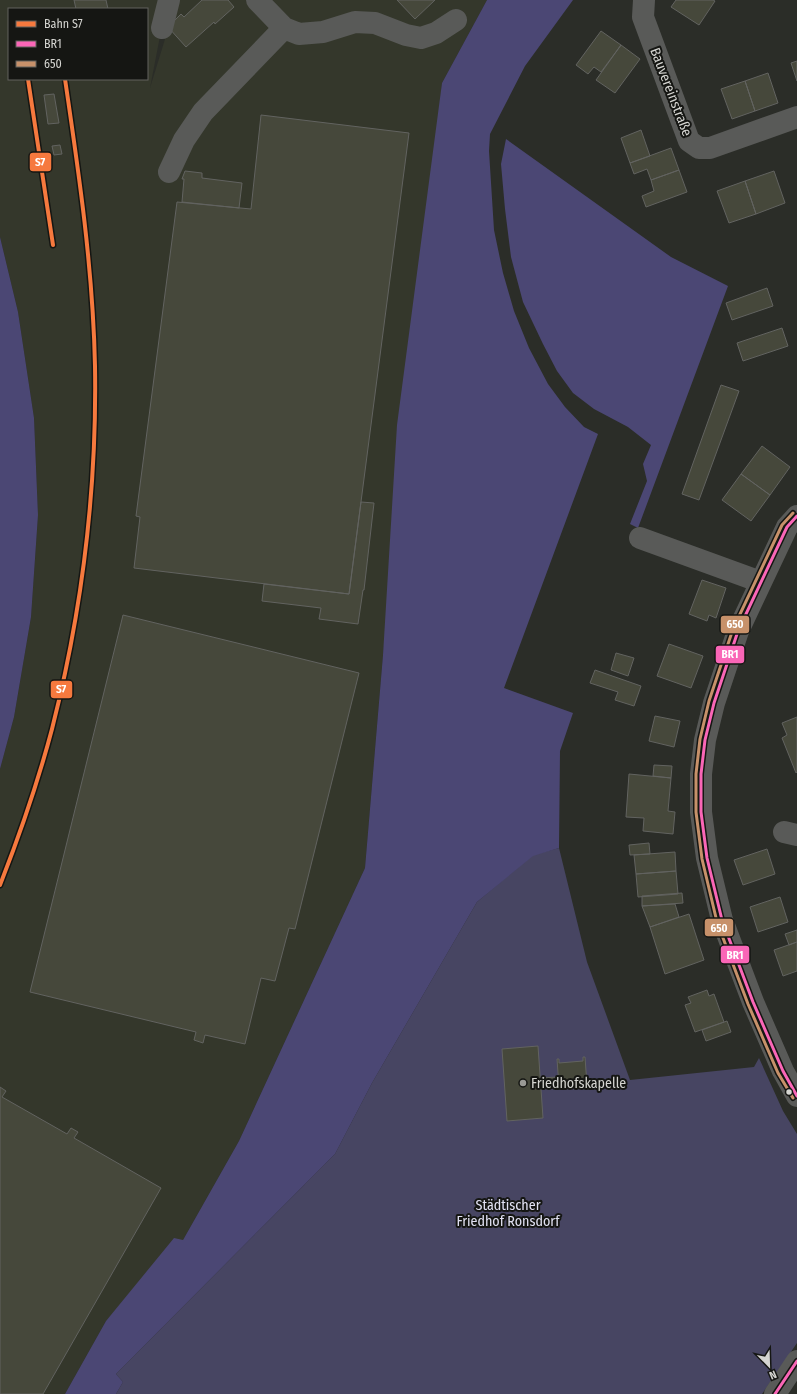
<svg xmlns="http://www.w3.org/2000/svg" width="797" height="1394" font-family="'Fira Sans Condensed',sans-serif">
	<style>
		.built { fill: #34372b; fill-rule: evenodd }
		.green { fill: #474562 }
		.forest { fill: #4b4774 }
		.building { fill: #46483b; stroke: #626360 }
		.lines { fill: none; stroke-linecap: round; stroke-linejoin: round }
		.minor { stroke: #595a58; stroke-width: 22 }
		.bus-1-casing { stroke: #151613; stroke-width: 6 }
		.bus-2-casing { stroke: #151613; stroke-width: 6 }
		.bus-1 { stroke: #fa66b7; stroke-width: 3 }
		.bus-2 { stroke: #c7916a; stroke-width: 3 }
		.rail-1-casing { stroke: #151613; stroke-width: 7 }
		.rail-1 { stroke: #f6793e; stroke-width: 4 }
		.poi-dot { fill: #9a9a96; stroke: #151613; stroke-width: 1.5 }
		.bus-dot { fill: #d5d5d1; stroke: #151613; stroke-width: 1.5 }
		.labels { text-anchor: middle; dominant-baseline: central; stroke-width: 4; stroke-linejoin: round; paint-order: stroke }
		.street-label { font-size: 14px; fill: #d5d5d1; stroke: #151613 }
		.poi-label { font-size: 14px; fill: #d5d5d1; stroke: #151613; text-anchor: start }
		.park-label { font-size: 14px; fill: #e2e2f3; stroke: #151613 }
		.line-badge { stroke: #151613; stroke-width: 1.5 }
		.badge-label { font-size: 11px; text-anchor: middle; font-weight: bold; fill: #fff }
	</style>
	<rect width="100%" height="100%" fill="#2b2d28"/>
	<path class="built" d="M0,0H167L150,88L177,0H487L442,83L383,655L365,868L239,1141L183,1240L106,1321L65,1394H0V769L14,717L31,617L38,515L34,418L18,312L0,237ZM9,9H147V79H9Z"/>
	<path class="green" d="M559,848L587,962L630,1080L754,1067L759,1058L783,1111L797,1134V1343L762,1394H116L123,1382L116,1374L335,1154L372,1083L477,902L533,855Z"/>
	<path class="forest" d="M487,0H573L525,66L490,134L489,151L494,230L503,273L514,311L529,348L548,384L565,407L584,427L598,434L504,688L573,713L560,751L559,848L533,856L477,902L372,1083L335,1154L116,1374L123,1382L116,1394H65L106,1321L174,1238L183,1240L239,1141L365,868L383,655L397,425L442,83Z
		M506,139L671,257L728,286L638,528L630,524L647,481L643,464L651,445L628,427L594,409L573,393L557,371L543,344L523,302L511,257L505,209L501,164Z
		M0,237L18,312L34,418L38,515L31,617L14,717L0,769Z"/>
	<path class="building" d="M74,0H106L108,9H76Z
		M202,0H228L234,7L215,24L214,22L186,47L168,27L181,14L184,17Z
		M397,0H435L415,19Z
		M676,0H713L715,1L699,25L671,7Z
		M601,31L621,45L601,72L594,67L588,74L576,65Z
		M621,45L640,59L615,93L596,80Z
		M797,61V81L791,63Z
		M768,73L778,103L755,111L745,81Z
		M745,81L755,111L732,119L721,89Z
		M54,94L59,123L48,124L44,95Z
		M261,115L409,133L349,594L134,568L140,517L136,516L177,202L251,209Z
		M641,130L650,156L630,163L621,138Z
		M60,145L62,154L54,155L52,146Z
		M671,148L679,170L651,180L647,169L634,174L630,163Z
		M679,170L687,192L646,207L642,196L654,191L651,180Z
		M185,171L202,173V178L242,183L239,208L182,202L184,179H182Z
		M774,171L785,203L756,214L745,181Z
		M745,181L756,214L729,223L717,191Z
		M767,288L773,306L732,320L726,303Z
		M782,328L788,346L743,361L737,343Z
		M721,385L739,391L699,500L682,494Z
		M762,446L790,467L770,495L741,474Z
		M741,474L770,495L751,521L722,500Z
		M361,502L374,503L364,590H363L358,624L319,619L321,608L262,601L264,584L349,594Z
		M702,580L726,588L716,618L709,615L707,621L689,614Z
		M123,615L359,673L295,929L289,928L275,981L261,978L245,1044L205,1035L203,1043L194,1040L196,1032L30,992Z
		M669,644L703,656L691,688L657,676Z
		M616,653L634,658L628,676L611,670Z
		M595,670L641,686L634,706L615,700L618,692L590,683Z
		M655,716L680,721L674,747L649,741Z
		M797,717V772L796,773L782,738L787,735L782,723Z
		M654,765L672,766L671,778L653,776Z
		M629,774L671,778L668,811L675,812L673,834L643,831L644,818L626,817Z
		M649,843L650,854L630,855L629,845Z
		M767,849L775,874L743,885L734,860Z
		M675,852L676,871L636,874L634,855Z
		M676,871L678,894L638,897L636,874Z
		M682,893L683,903L642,906V896Z
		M780,897L788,922L758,932L750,907Z
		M675,904L679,917L650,927L642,906Z
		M689,914L704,960L665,974L650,927Z
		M797,930V942L789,945L785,934Z
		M797,942V971L783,976L774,950Z
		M707,990L709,996L714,994L724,1022L695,1032L685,1005L691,1003L688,997Z
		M727,1021L731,1032L706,1041L702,1030Z
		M538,1046L543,1118L507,1121L502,1049Z
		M583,1057H585L587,1085L559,1087L557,1059H559V1063L583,1061Z
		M558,1077L559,1087L541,1088V1078Z
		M0,1087L6,1091L2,1097L67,1134L71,1128L78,1132L74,1138L161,1188L43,1394H0Z"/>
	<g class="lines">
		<path class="minor" d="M257,0L284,28L299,34L323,32L355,22L375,23L406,35L421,38L436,33L456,20
			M644,0L643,17L689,141L699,148H710L797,117
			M162,28L169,0
			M169,172L184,140L203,112L284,28
			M797,516L787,527L738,631L714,703L705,740L701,774V812L707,858L722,920L753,1002L783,1071L797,1096
			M640,538L761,582
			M784,832L797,835
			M775,1394L797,1361"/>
		<defs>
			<path id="bus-1" d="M797,516L787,527L738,631L714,703L705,740L701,774V812L707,858L722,920L753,1002L783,1071L797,1096
				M775,1394L797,1361"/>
			<path id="bus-2" d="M793,1098L778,1073L748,1004L717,922L702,859L696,812V774L700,739L709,701L733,629L782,525L793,513"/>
		</defs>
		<use href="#bus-1" class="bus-1-casing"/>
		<use href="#bus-2" class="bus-2-casing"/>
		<use href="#bus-1" class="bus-1"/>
		<use href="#bus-2" class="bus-2"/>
		<defs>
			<path id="rail-1" d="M28,79L53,245
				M0,885C20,834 38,782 52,729C82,611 97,488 95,366C93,269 79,174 65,79"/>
		</defs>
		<use href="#rail-1" class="rail-1-casing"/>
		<use href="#rail-1" class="rail-1"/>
	</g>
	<circle class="poi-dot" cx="523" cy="1083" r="4"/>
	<circle class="bus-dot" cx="789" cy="1092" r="3.5"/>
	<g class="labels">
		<g class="street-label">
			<text transform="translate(671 92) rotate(69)">Bauvereinstraße</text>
		</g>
		<g class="poi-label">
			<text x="531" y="1083">Friedhofskapelle</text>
		</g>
		<g class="park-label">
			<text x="508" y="1205">Städtischer<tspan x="508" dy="16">Friedhof Ronsdorf</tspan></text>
		</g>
	</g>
	<g class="line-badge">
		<rect x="29" y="152" width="23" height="20" rx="4" fill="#f6793e"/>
		<rect x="720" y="615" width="30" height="19" rx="4" fill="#c7916a"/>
		<rect x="715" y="645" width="30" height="19" rx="4" fill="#fa66b7"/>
		<rect x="50" y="680" width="23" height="19" rx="4" fill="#f6793e"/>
		<rect x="704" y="918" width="30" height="19" rx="4" fill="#c7916a"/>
		<rect x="720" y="945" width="30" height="19" rx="4" fill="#fa66b7"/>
	</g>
	<g class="badge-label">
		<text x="40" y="166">S7</text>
		<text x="735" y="628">650</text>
		<text x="730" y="658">BR1</text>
		<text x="61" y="693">S7</text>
		<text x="719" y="932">650</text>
		<text x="735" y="959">BR1</text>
	</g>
	<rect x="8" y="8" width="140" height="72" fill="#151613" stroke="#62625f"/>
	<rect x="16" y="21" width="20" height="6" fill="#f6793e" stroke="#62625f"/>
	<text x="44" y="28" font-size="12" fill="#d5d5d1">Bahn S7</text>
	<rect x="16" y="41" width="20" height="6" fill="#fa66b7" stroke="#62625f"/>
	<text x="44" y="48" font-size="12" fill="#d5d5d1">BR1</text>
	<rect x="16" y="61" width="20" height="6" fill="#c7916a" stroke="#62625f"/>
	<text x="44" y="68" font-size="12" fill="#d5d5d1">650</text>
	<g transform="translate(769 1366) rotate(157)" stroke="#151613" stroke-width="3" paint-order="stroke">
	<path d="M0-3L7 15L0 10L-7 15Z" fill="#d5d5d1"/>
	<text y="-6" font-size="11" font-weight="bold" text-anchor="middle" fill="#d5d5d1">N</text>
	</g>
</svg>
